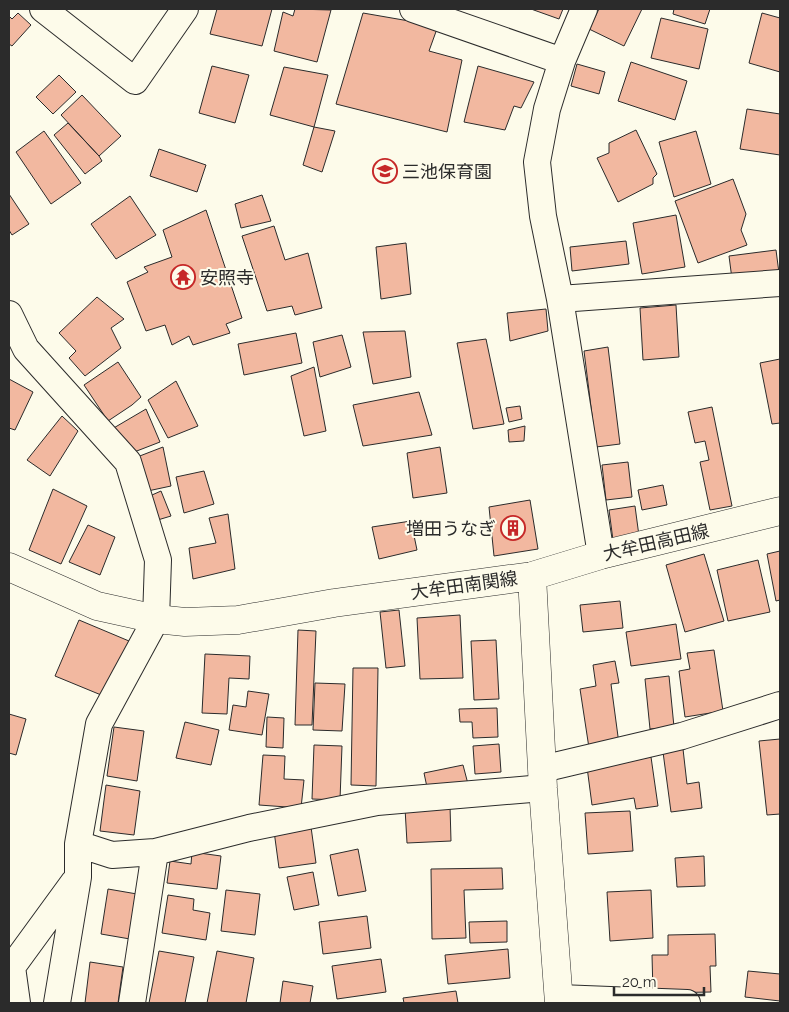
<svg xmlns="http://www.w3.org/2000/svg" width="789" height="1012" font-family="Raleway,'Noto Sans JP',sans-serif">
	<style>
		.building { fill: #f2b8a0; stroke: #2b2b2b }
		.lines { fill: none; stroke-linecap: round; stroke-linejoin: round }
		.street-casing { stroke: #2b2b2b; stroke-width: 28 }
		.primary-casing { stroke: #2b2b2b; stroke-width: 29 }
		.street { stroke: #fdfbea; stroke-width: 26 }
		.primary { stroke: #fdfbea; stroke-width: 28 }
		.labels { text-anchor: middle; dominant-baseline: central; stroke-width: 4; stroke-linejoin: round; paint-order: stroke }
		.poi-label { font-size: 18px; fill: #2b2b2b; stroke: #fdfbea; text-anchor: start }
		.street-label { font-size: 18px; fill: #2b2b2b; stroke: #fdfbea }
	</style>
	<rect width="100%" height="100%" fill="#fdfbea"/>
	<path class="building" d="M217,9H272L262,46L210,34Z
		M295,9L331,10L317,62L274,51L283,12L293,16Z
		M531,9H563L559,19Z
		M599,9H642L624,46L589,29Z
		M674,9H710L705,24L673,14Z
		M18,13L31,25L12,46L9,44V16L12,19Z
		M363,13L438,26L429,51L462,60L447,132L336,104Z
		M762,13L780,18V72L749,63Z
		M661,18L708,29L699,69L651,58Z
		M631,62L687,81L675,120L618,101Z
		M577,64L605,72L599,94L571,86Z
		M212,66L249,75L235,123L199,113Z
		M478,66L534,82L521,108L514,106L505,130L464,122Z
		M284,67L328,75L314,127L270,115Z
		M59,75L76,92L53,114L36,97Z
		M82,95L121,136L99,156L61,115Z
		M747,109L780,114V155L740,149Z
		M68,123L99,156L102,161L85,174L54,135Z
		M314,127L335,131L322,172L303,165Z
		M636,130L657,174L653,178V184L618,202L597,158L609,153V143Z
		M44,131L81,183L51,204L16,152Z
		M696,131L711,184L674,197L659,142Z
		M159,149L206,165L197,192L150,176Z
		M733,179L746,214L741,230L747,245L698,263L675,201Z
		M9,194L29,224L12,235L9,230Z
		M262,195L271,221L241,228L235,204Z
		M130,196L156,235L116,259L91,224Z
		M206,210L242,318L226,324L230,333L193,345L189,336L172,345L165,325L146,331L127,282L148,272L144,267L172,257L163,230Z
		M676,215L685,267L642,274L633,223Z
		M274,226L285,260L308,253L322,308L295,315L292,306L267,311L242,236Z
		M626,241L629,264L572,271L570,247Z
		M406,243L411,294L381,299L376,247Z
		M776,250L779,273L732,279L729,256Z
		M97,297L124,319L111,328L121,348L85,376L69,358L76,351L59,333Z
		M676,305L679,357L643,360L640,308Z
		M546,309L548,331L510,341L507,313Z
		M405,331L411,377L373,384L363,332Z
		M296,333L302,363L244,375L238,344Z
		M342,335L351,367L320,377L313,342Z
		M486,339L504,424L473,429L457,343Z
		M608,347L620,444L596,447L584,351Z
		M780,359V423L772,424L760,363Z
		M118,362L141,397L132,405L108,421L84,385Z
		M314,367L326,431L304,436L291,376Z
		M9,379L33,392L15,430L9,428Z
		M176,381L198,426L168,438L148,400Z
		M419,392L432,435L363,446L353,405Z
		M520,406L522,419L509,422L506,408Z
		M712,407L732,506L710,510L700,462L709,460L705,441L695,443L688,412Z
		M146,409L160,442L129,454L112,429Z
		M62,416L78,431L50,476L27,460Z
		M525,426L524,441L509,442L508,430Z
		M163,447L171,486L143,492L132,459Z
		M440,447L447,493L413,498L407,453Z
		M628,462L632,497L606,500L602,465Z
		M204,471L214,504L184,513L176,477Z
		M663,485L667,505L642,510L638,490Z
		M53,489L87,506L61,564L29,550Z
		M161,491L171,516L151,522L143,499Z
		M530,500L538,549L494,556L489,507Z
		M635,506L639,536L613,540L609,510Z
		M228,514L235,569L193,579L189,548L216,543L209,518Z
		M411,521L417,550L379,559L372,527Z
		M88,525L115,537L100,575L69,562Z
		M780,551V600L776,601L767,554Z
		M704,554L724,621L685,632L666,565Z
		M758,560L770,612L728,621L717,570Z
		M620,601L623,628L583,632L580,605Z
		M399,610L405,666L386,668L380,612Z
		M460,615L463,678L420,679L417,618Z
		M79,620L129,641L106,697L55,676Z
		M676,624L681,659L631,666L626,632Z
		M298,630L316,631L312,725H295Z
		M496,640L499,699L474,700L471,641Z
		M714,650L723,711L685,717L679,671L690,669L687,653Z
		M205,654L250,656L249,679L229,678L227,714L202,713Z
		M615,661L619,683L611,684L619,744L589,748L580,689L596,686L593,665Z
		M353,668H378L376,786L351,785Z
		M669,676L674,727L650,729L645,679Z
		M315,683L345,684L342,731L313,730Z
		M248,691L269,694L262,735L229,730L233,705L246,707Z
		M497,708L498,737L473,738L472,722H460L459,709Z
		M9,714L26,719L16,755L9,753Z
		M267,717L284,718L283,748L266,747Z
		M185,722L219,730L211,765L176,758Z
		M114,727L144,731L137,781L107,776Z
		M780,739V814L767,815L759,741Z
		M499,744L501,772L475,774L473,746Z
		M314,745L342,746L340,800L312,799Z
		M683,749L687,784L699,782L702,808L671,812L663,752Z
		M263,755L285,756L284,779L304,780L301,808L259,805Z
		M651,757L658,806L636,809L634,798L592,805L587,767Z
		M463,765L468,784L428,792L424,773Z
		M106,785L140,791L134,835L100,831Z
		M450,806L451,841L407,843L405,808Z
		M630,811L633,851L588,854L585,813Z
		M311,827L316,863L279,868L274,831Z
		M358,849L366,891L338,896L330,855Z
		M192,852L221,856L217,889L167,883L170,861L191,864Z
		M704,856L705,886L677,887L675,858Z
		M502,868L503,889L464,890L466,938L432,939L431,869Z
		M313,872L319,905L294,910L287,877Z
		M108,889L137,894L130,939L101,934Z
		M226,890L260,894L255,935L221,931Z
		M651,890L653,938L610,941L607,892Z
		M168,895L194,899L193,910L210,913L206,940L162,933Z
		M367,916L371,948L323,954L319,922Z
		M507,921V942L470,943L469,922Z
		M715,934L716,966H710L711,992L653,993L652,955H668V935Z
		M508,949L510,978L448,984L445,955Z
		M159,951L194,957L185,1003H149Z
		M217,951L254,958L246,1003H207Z
		M381,959L386,992L337,999L332,966Z
		M90,962L123,967L118,1003H85Z
		M748,971L780,974V1001L745,997Z
		M283,981L313,986L310,1003H280Z
		M456,991L458,1003H404L403,998Z"/>
	<g class="lines">
		<defs>
			<path id="street" d="M43,9L135,81L185,9
				M413,9L562,61
				M584,9L562,61L547,109L537,162L543,216L560,299L601,555
				M560,299L780,283
				M9,314L26,349L128,462L158,560L156,619L99,724L78,844L112,855L155,852L249,828L377,802L543,788
				M542,769L682,736L780,705
				M559,998L687,1003
				M17,1003L12,967L74,882
				M57,1003L78,877V844
				M132,1003L155,852"/>
			<path id="primary" d="M9,567L97,606L156,619L185,622L238,620L334,603L532,576L601,555L780,511
				M532,576L543,788L559,1003"/>
		</defs>
		<use href="#street" class="street-casing"/>
		<use href="#primary" class="primary-casing"/>
		<use href="#street" class="street"/>
		<use href="#primary" class="primary"/>
	</g>
	<defs>
		<symbol id="school-ring" viewBox="-11 -11 22 22"><circle r="9.5" fill="#fdfbea" stroke="#c62828" stroke-width="1.5"/><path d="M0-5L7-2L0 1L-7-2ZM-4 1L0 2.5L4 1V4Q0 6-4 4Z" fill="#c62828"/></symbol>
		<symbol id="temple-ring" viewBox="-11 -11 22 22"><circle r="9.5" fill="#fdfbea" stroke="#c62828" stroke-width="1.5"/><path d="M0-6L5-2H3V0L6.5 2.5H4V6H1.5V3h-3V6H-4V2.5H-6.5L-3 0V-2H-5Z" fill="#c62828"/></symbol>
		<symbol id="building-ring" viewBox="-11 -11 22 22"><circle r="9.5" fill="#fdfbea" stroke="#c62828" stroke-width="1.5"/><path d="M-4-6H4V6H1V3H-1V6H-4ZM-2.5-4.3h1.7v1.8h-1.7ZM.8-4.3h1.7v1.8H.8ZM-2.5-1h1.7V.8h-1.7ZM.8-1h1.7V.8H.8Z" fill="#c62828"/></symbol>
	</defs>
	<g fill-rule="evenodd">
		<use href="#school-ring" x="371" y="157" width="28" height="28"/>
		<use href="#temple-ring" x="169" y="263" width="28" height="28"/>
		<use href="#building-ring" x="499" y="514" width="28" height="28"/>
	</g>
	<g class="labels">
		<g class="poi-label">
			<text x="402" y="171">三池保育園</text>
			<text x="200" y="277">安照寺</text>
			<text x="496" y="528" text-anchor="end">増田うなぎ</text>
		</g>
		<g class="street-label">
			<text transform="translate(656 542) rotate(-13)">大牟田高田線</text>
			<text transform="translate(464 585) rotate(-8)">大牟田南関線</text>
		</g>
	</g>
	<rect width="789" height="1012" fill="none" stroke="#2b2b2b" stroke-width="20"/>
	<path d="M614 987v8h90v-8" fill="none" stroke="#2b2b2b" stroke-width="2.5"/>
	<text x="622" y="987" font-size="15" fill="#2b2b2b" stroke="#fdfbea" stroke-width="4" paint-order="stroke">20 m</text>
</svg>
